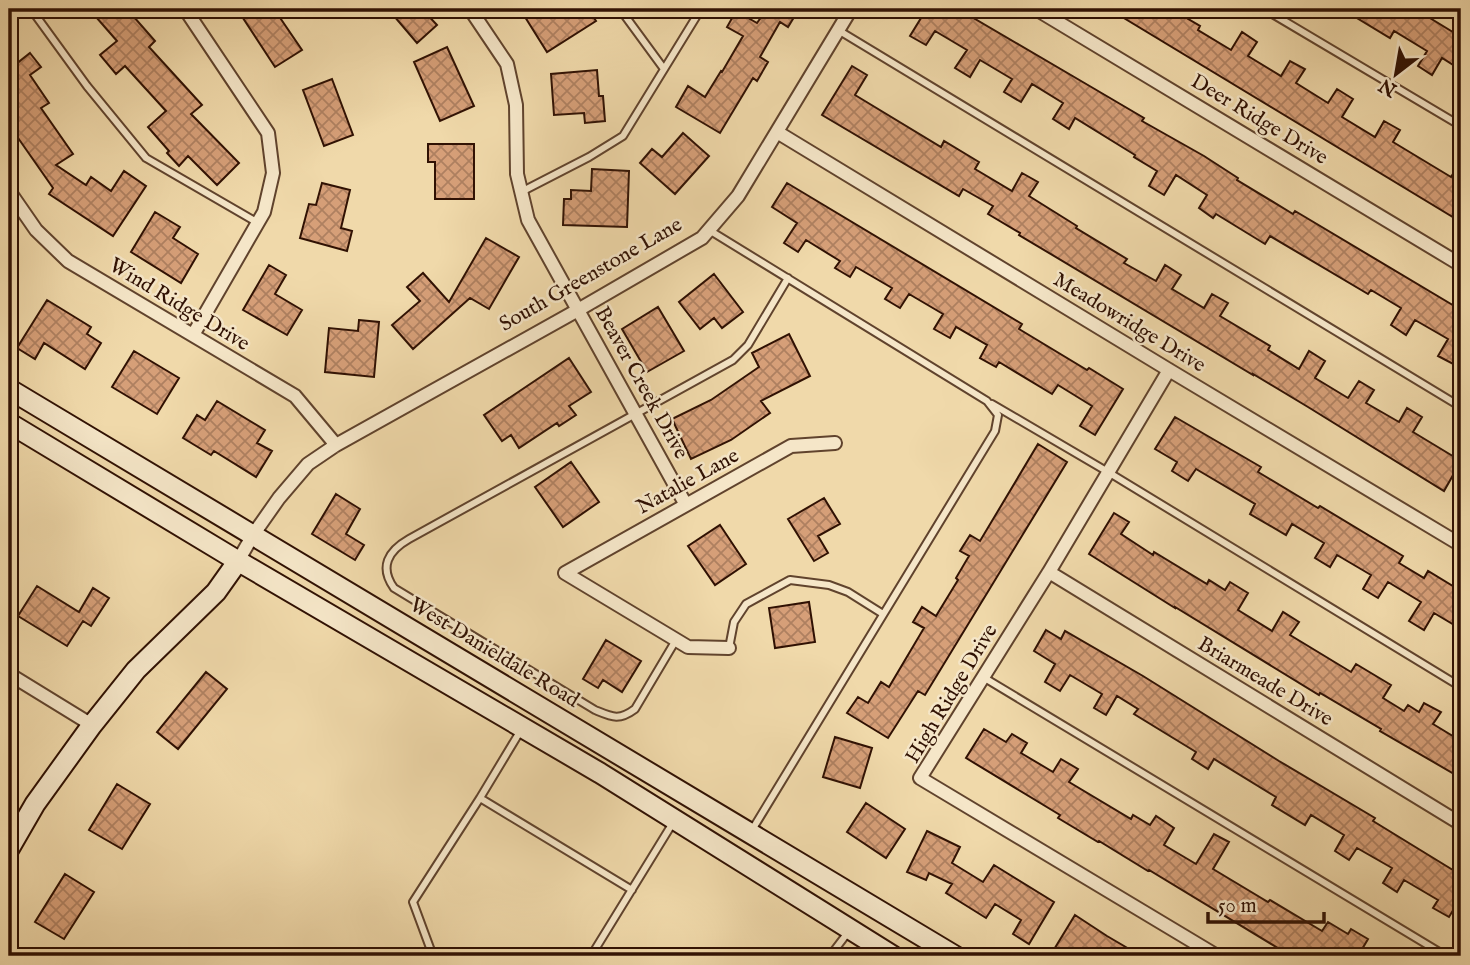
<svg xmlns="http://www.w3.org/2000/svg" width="1470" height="965" font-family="'IM FELL English',serif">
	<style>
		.building { fill: url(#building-cross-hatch); stroke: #301103; stroke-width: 2 }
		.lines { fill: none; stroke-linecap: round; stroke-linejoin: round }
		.lane-casing { stroke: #60432d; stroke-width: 10 }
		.street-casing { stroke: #60432d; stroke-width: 16 }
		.secondary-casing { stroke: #301103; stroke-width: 23 }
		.lane { stroke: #f5e6c8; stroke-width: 6 }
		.street { stroke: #f5e6c8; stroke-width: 12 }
		.secondary { stroke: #f5e6c8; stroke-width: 19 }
		.labels { text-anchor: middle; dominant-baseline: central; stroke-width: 5; stroke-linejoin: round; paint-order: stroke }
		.street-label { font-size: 21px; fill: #301103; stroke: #f5e6c8 }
	</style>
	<defs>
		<pattern id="building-cross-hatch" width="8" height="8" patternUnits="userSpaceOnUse" patternTransform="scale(1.75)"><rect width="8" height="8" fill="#d69f78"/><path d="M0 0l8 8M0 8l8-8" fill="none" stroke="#ae8060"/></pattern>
	</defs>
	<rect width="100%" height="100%" fill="#f0d9aa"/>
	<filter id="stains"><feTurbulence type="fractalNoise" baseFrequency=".00286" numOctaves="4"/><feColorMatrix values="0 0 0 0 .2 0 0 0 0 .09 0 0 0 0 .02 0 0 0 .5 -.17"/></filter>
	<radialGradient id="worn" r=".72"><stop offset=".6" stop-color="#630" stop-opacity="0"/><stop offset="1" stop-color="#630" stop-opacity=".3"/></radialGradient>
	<path class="building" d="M89,9H127L155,41L149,47L202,105L191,114L239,163L217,185L188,156L179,166L167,153L169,151L148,127L166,111L125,66L116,74L100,55L117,41Z
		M251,9H274L302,50L275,67L241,15Z
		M388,9H422L437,25L417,43Z
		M520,9H560L565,16L576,9H588L596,21L547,52Z
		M757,9H799L788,27L780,22L760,57L768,62L757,81L753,78L720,133L676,107L688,86L705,97L721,71L722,72L743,36L727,27L736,11L757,23L764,13Z
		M905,9H958L1093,88L1144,118L1142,121L1204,156L1238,178L1237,180L1293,214L1295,211L1461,310V354L1455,365L1438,356L1448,339L1415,320L1406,335L1391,325L1401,308L1371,290L1368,294L1270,236L1265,244L1216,214L1213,218L1199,208L1207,195L1176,175L1164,195L1149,186L1157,171L1134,157L1135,155L1075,118L1069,129L1053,119L1063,103L1032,84L1021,102L1004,92L1012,79L980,60L970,77L955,68L967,50L935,31L926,45L910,36L921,18Z
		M1109,9H1171L1200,26L1198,30L1231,50L1242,32L1257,42L1248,56L1281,76L1290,61L1305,69L1296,83L1328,103L1337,89L1353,99L1342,117L1375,137L1384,121L1400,130L1393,142L1451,177L1461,161V222Z
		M1342,9H1415L1461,37V70L1442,58L1432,75L1418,66L1427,51L1394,31L1390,38Z
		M447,47L474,106L440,121L414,62Z
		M30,53L41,67L30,75L49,103L41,108L73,154L56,165L86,185L91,177L111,191L124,171L146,186L113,236L49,194L53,188L9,125V55L16,64Z
		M852,66L867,75L855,95L941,147L944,141L979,162L975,169L1012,191L1022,173L1038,182L1029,196L1077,226L1076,228L1127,259L1124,263L1156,281L1165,265L1181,275L1172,289L1204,308L1212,294L1228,303L1220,316L1270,346L1268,350L1299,369L1309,351L1325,361L1315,378L1348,398L1359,381L1374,390L1366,403L1399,422L1407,408L1422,417L1413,432L1461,461L1444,491L1308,407L1253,374V375L1019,235L1020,233L988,214L993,206L963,189L959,196L822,115Z
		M597,70L599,96H603L605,121L585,123L584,113L554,115L551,74Z
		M332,79L353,135L324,146L303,90Z
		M683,133L709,156L675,194L640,163L652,149L662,157Z
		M428,144H474V199H435V162H428Z
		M592,169L629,171L627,227L563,225L564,199H571V190L591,191Z
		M322,183L350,190L341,228L352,231L347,251L300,238L309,204L316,205Z
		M787,183L1022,324L1019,329L1087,370L1089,368L1123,389L1095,435L1080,426L1092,406L1058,385L1052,394L999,362L996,367L980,358L987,345L956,327L950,338L934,329L943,314L909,294L900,308L885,299L892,288L856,267L850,277L835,268L840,261L806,240L798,252L784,243L797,223L772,207Z
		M155,212L180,227L173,238L198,254L181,283L131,252Z
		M486,238L519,257L489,309L470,298L413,349L392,325L420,301L407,287L423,273L449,302Z
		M269,265L286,275L275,294L302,310L287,335L243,310Z
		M714,274L743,312L722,328L714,318L700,329L679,302Z
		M47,300L91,327L87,334L101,343L85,369L44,343L35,359L17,348Z
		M658,307L684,351L647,372L622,329Z
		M359,320L379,322L374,377L325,372L329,328L358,331Z
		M789,334L810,376L761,401L770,413L731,440L691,459L672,419L711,400L759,367L752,353Z
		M134,351L179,378L157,414L112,387Z
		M569,358L591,392L569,406L576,415L559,426L557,423L519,448L511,435L502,441L484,415Z
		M217,401L265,430L257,443L272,451L256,477L214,451L211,455L183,438L197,415L205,420Z
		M1175,417L1261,467L1258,472L1318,508L1320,506L1403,556L1399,563L1424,578L1428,571L1461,591V629L1434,613L1424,630L1409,621L1421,602L1388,582L1378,598L1363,589L1371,575L1337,555L1330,567L1315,558L1324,543L1292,524L1286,535L1250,514L1255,504L1196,469L1188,481L1172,471L1177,462L1155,449Z
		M1038,444L1067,462L925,695L918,691L888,738L847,713L858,697L868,703L881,682L889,687L924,628L913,622L922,607L936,616L958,580L956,578L969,556L960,551L970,535L980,541Z
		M571,462L599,502L563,527L535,487Z
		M336,494L360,509L346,534L364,545L355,560L312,534Z
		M824,498L840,524L818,536L828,553L814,561L788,519Z
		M1114,513L1129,522L1121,534L1153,555L1154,552L1207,584L1209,580L1225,590L1230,582L1248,593L1238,610L1272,631L1283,612L1299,622L1290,635L1351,672L1356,664L1391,685L1383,698L1404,711L1408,705L1419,712L1424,703L1441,712L1433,724L1461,741V778L1380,731L1381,729L1320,693L1319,695L1175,607V608L1089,554Z
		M720,525L746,564L715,585L688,546Z
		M37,586L79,612L93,588L109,598L91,626L83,621L67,646L18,616Z
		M809,602L815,642L775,648L769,608Z
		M1046,630L1061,639L1065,631L1143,676L1279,761L1375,818L1373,821L1461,875V897L1449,917L1433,908L1438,900L1404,880L1397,892L1383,883L1392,868L1357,848L1349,860L1335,851L1344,835L1311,815L1305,825L1272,805L1276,797L1214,759L1208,769L1192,759L1196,752L1134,714L1138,709L1117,696L1106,715L1094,708L1102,694L1070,675L1060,691L1045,682L1055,664L1034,651Z
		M606,640L641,661L622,692L603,680L598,688L583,679Z
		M206,672L227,689L178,749L157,732Z
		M984,729L1006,742L1012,734L1027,743L1021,753L1053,772L1061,759L1078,769L1069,782L1131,819L1133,815L1150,825L1156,816L1174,828L1164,845L1196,864L1214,834L1229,842L1213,869L1268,902L1270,900L1322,931L1328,922L1348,934L1351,929L1368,939L1358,956H1309L1296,949L1291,956L1149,870L1148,871L1099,841L1098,842L1058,818L1060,815L966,758Z
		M835,737L872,748L860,788L823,777Z
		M117,784L150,804L122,849L89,830Z
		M866,803L905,829L886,858L847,832Z
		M927,831L960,847L952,863L983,882L994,865L1054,902L1029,944L1013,934L1021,920L995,904L986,918L946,893L952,884L929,873L926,880L907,872Z
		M65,874L94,892L64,939L35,922Z
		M1075,915L1107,936L1141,956H1050Z"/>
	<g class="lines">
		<defs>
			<path id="lane" d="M31,9L87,86L146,158L258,223
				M620,9L664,69
				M1264,9L1461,126
				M838,30L1461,407
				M521,192L589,157L623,136L701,9
				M709,230L987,401L998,415L995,431L752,830
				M992,404L1108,472L1461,687
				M676,640L635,709C619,721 612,717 595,710L394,588C379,567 388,551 409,539L733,360L748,345L788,278
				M729,648L734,622L746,604L790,580L829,585L848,592L883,614
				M983,677L1446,956
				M480,798L632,890
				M433,956L413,902L480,798L521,730
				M591,956L674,821
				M830,956L849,931"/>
			<path id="street" d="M185,9L268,133L273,173L264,212L193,335
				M470,9L507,64L516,105L517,174L528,220L686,505
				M1036,9L1461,265
				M777,132L1169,370L1461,545
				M9,191L36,230L68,261L295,396L336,445
				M1169,370L1049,572L920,778L1217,956
				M238,561L253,535L279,498L308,464L336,445L578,310L702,238L738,196L851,9
				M1049,572L1461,824
				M729,648L688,647L565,573L791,446L835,443
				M9,674L92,725"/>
			<path id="secondary" d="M9,389L955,956
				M9,423L238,561L600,773L893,956
				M9,849L35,804L92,725L136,670L216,592L238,561"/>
		</defs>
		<use href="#lane" class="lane-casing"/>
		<use href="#street" class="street-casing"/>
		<use href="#secondary" class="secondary-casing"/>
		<use href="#lane" class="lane"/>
		<use href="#street" class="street"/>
		<use href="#secondary" class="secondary"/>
	</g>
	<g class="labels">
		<g class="street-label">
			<text transform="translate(1259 120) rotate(31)">Deer Ridge Drive</text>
			<text transform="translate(591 275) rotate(-30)">South Greenstone Lane</text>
			<text transform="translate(179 305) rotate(31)">Wind Ridge Drive</text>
			<text transform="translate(1129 323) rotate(31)">Meadowridge Drive</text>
			<text transform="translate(641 383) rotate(61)">Beaver Creek Drive</text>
			<text transform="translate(688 482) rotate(-29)">Natalie Lane</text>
			<text transform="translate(494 653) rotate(31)">West Danieldale Road</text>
			<text transform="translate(1265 682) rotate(31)">Briarmeade Drive</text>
			<text transform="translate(952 694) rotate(-59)">High Ridge Drive</text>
		</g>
	</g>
	<rect width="1470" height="965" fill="none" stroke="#f0d9aa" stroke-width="35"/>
	<rect x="10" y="10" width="1449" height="944" fill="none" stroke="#301103" stroke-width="3.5"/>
	<rect x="18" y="18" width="1435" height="930" fill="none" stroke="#301103" stroke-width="2"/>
	<g transform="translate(1396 74) rotate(211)" stroke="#f5e6c8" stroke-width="5" paint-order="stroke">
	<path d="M0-5L12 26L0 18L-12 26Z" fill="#301103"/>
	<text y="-10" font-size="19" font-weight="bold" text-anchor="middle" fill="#301103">N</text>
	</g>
	<path d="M1208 912v10h116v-10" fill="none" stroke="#301103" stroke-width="3.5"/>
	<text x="1218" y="912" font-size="21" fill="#301103" stroke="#f5e6c8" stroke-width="5" paint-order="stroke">50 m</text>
	<rect width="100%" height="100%" filter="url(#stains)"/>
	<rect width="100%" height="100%" fill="url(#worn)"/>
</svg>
